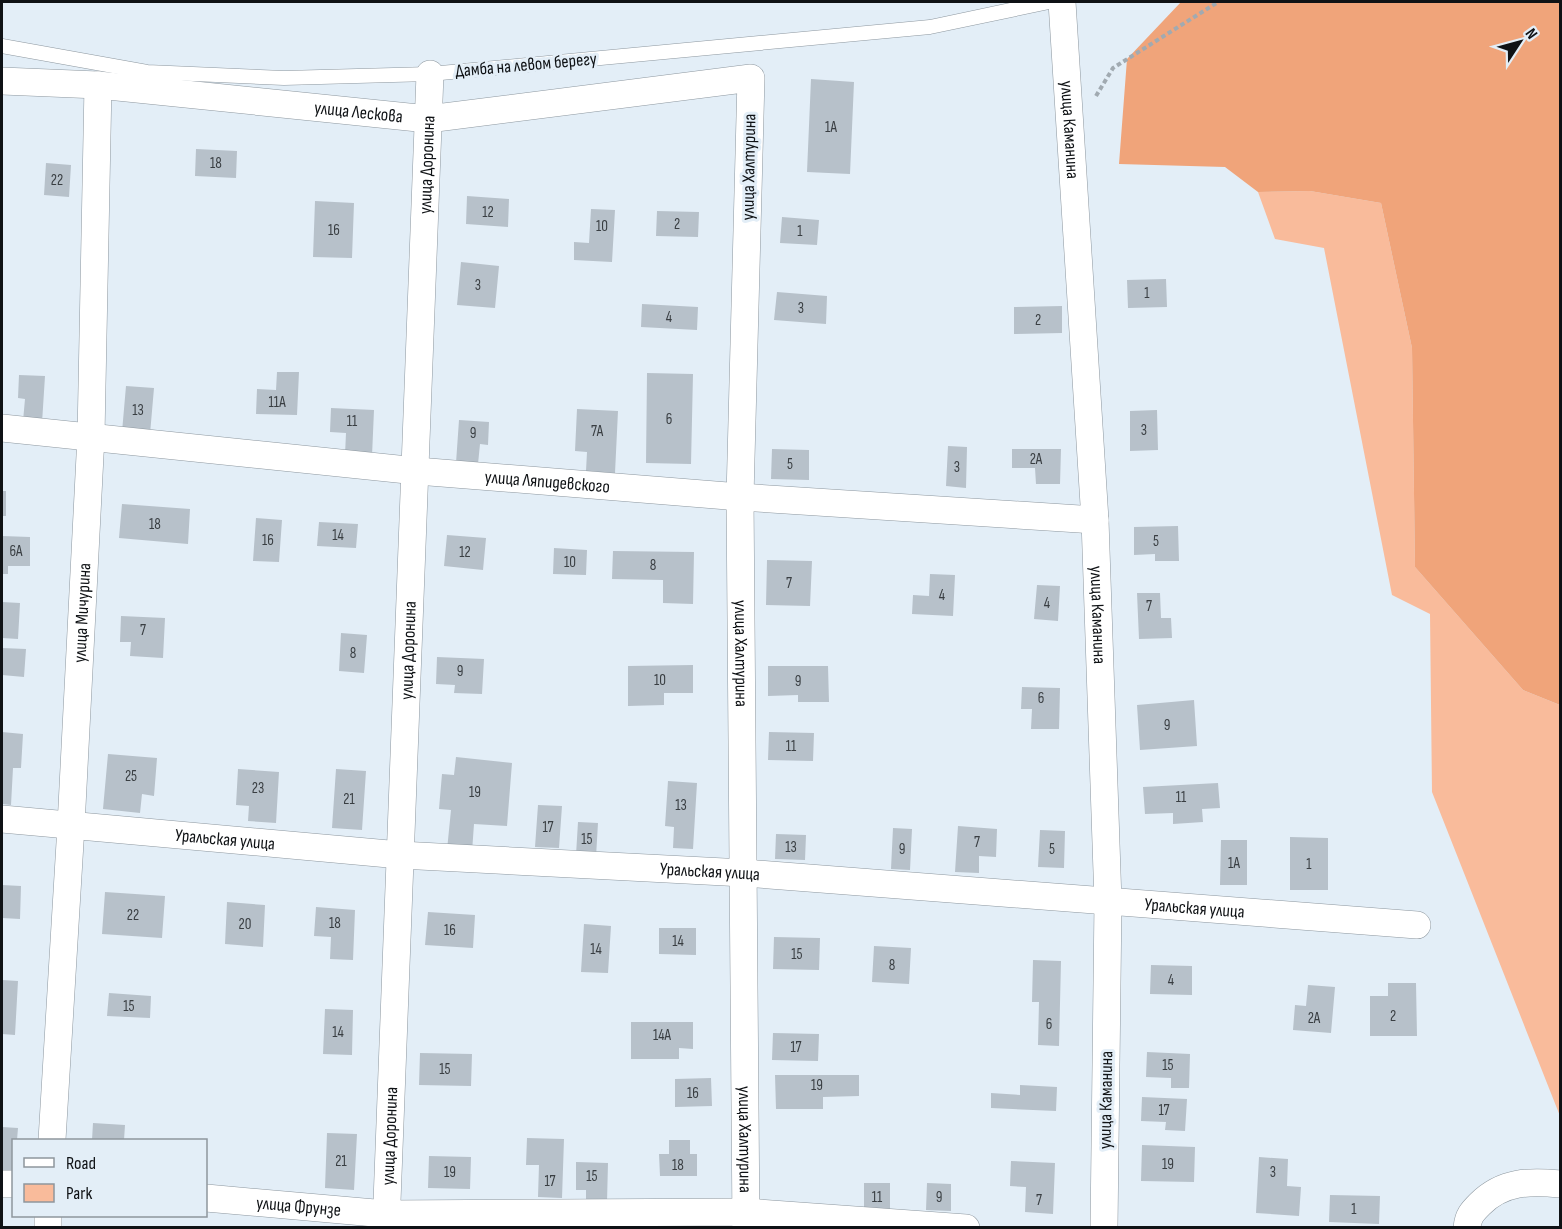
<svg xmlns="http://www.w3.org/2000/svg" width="1562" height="1229" font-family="'Sofia Sans Condensed',sans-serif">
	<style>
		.green { fill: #f9bb9b }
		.forest { fill: #f0a47a }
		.building { fill: #b7c1ca }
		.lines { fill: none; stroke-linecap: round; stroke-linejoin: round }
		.service-casing { stroke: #8d979f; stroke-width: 15 }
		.minor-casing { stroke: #8d979f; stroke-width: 28 }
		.path { stroke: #a1aab1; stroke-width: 4; stroke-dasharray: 4.5 3; stroke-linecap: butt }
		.service { stroke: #fff; stroke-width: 14 }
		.minor { stroke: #fff; stroke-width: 27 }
		.labels { text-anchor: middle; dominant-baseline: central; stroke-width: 6; stroke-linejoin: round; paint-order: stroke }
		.number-label { font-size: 15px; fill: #393e42 }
		.street-label { font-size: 18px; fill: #0f1215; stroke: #e3eef7 }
	</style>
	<rect width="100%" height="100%" fill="#e3eef7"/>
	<path class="green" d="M1310,191L1381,203L1412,348L1415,567L1523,690L1560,705V1116L1432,792L1430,614L1392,595L1324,248L1275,239L1258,192Z"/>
	<path class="forest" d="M1181,2H1560V705L1523,690L1415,567L1412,348L1381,203L1310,191L1258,192L1225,167L1119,164L1127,59Z"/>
	<path class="building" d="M811,79L854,82L850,174L807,172Z
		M196,149L237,151L236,178L195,176Z
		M46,163L71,165L69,197L44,195Z
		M467,196L509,199L508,227L466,224Z
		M315,201L354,203L352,258L313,257Z
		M591,209L615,210L612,262L574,260V242L589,243Z
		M657,211L699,212L698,237L656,236Z
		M782,217L819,220L817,245L780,243Z
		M461,262L499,266L495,308L457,305Z
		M1166,279L1167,307L1128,308L1127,280Z
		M777,292L827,296L826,324L774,320Z
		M642,304L698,307L697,330L641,327Z
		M1062,306V333L1014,334V307Z
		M277,372H299L297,415L256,414L257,389L276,390Z
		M647,373L693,374L691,464L646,463Z
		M19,375L45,376L42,423L23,421L25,399L18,398Z
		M126,386L154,388L150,434L122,432Z
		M331,408L374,410L372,456L345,455L346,433L330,432Z
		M577,409L618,411L615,473L586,471L587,452L575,451Z
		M1157,410L1158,450L1130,451V411Z
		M459,420L489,422L488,445L480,444L478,464L456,463Z
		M948,446L967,447L966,488L946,486Z
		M772,449L809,450V480L771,479Z
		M1012,449H1061L1060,484H1036L1035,468H1012Z
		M2,491H6V516H2Z
		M122,504L190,509L188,544L119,538Z
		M256,518L282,520L279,562L253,561Z
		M319,522L358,524L356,548L317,546Z
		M1178,526L1179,561H1155V554L1134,555V527Z
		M447,535L486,538L483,570L444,566Z
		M2,536L30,537V566H8V574H2Z
		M554,548L587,550L586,575L553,574Z
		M613,551L694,552L693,604L663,603V580L612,579Z
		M767,560L812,561L810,606L766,605Z
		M930,574L955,575L953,616L912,614L913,595L929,596Z
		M1037,585L1060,586L1058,621L1034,619Z
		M1137,593H1160L1161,618H1171L1172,638L1139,639Z
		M2,602L20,603L18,639L2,638Z
		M121,616L165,618L163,658L130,656L131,642H120Z
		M341,633L367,635L364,673L339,671Z
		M2,648L26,649L24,677L2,675Z
		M437,657L484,659L482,694L454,693L455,685L436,684Z
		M693,665V693H664V705L628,706V666Z
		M768,666H828L829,702H798V695L768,696Z
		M1022,687L1060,688L1059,729H1031L1032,709H1021Z
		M1194,700L1197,746L1140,750L1137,705Z
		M2,732L23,734L21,768H13L11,805L2,804Z
		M769,732L814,733L813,761L768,760Z
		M108,754L157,758L154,796L142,794L140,813L103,809Z
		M456,757L512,763L507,826L474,824L472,852L447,850L451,810L439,809L442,774L454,775Z
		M238,769L279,772L276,823L248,821L249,806L236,805Z
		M336,769L366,771L362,830L332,828Z
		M668,781L697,783L693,849L673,848L674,827L665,826Z
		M1218,783L1220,808L1202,809L1203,822L1173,824V813L1145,814L1143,787Z
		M538,805L562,806L559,848L535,847Z
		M578,822L598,823L596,857L576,855Z
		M958,826L997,829L996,857L979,856V873L955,872Z
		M893,828L912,829L910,870L891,869Z
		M1040,830L1065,831L1064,868L1038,867Z
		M776,834L806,835L805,860L775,859Z
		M1290,837L1328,838V890H1290Z
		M1221,840H1247V885H1220Z
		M2,885L21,886L20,919L2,918Z
		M105,892L165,896L162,938L102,934Z
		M227,902L265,905L263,947L225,944Z
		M316,907L355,910L353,960L330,959L331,937L314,936Z
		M428,912L475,915L473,948L425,945Z
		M584,924L611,926L608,973L581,972Z
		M659,928H696V955L659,954Z
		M774,937L820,938L819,970L773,969Z
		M874,946L911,948L909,984L872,982Z
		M1033,960L1061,961L1059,1046L1038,1045L1039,1002H1032Z
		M1151,965L1192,966V995L1150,994Z
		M2,980L18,981L15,1035L2,1034Z
		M1388,983H1416L1417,1036H1370V996H1388Z
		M1308,985L1335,987L1331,1033L1293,1030L1295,1005L1306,1006Z
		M109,993L151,996L150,1018L107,1016Z
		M325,1009L353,1010L352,1055L323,1054Z
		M631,1022H693V1049L679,1048V1059H631Z
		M773,1033L819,1034L818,1061L772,1060Z
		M1147,1052L1190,1054L1189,1088H1171V1078L1146,1077Z
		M420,1053L472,1054L471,1086L419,1085Z
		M775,1075H859V1096L823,1097V1109H776Z
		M711,1078L712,1106L675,1107V1079Z
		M1020,1085L1057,1087L1056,1111L991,1108V1093L1020,1095Z
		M1142,1097L1187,1099L1185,1131L1165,1130L1166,1122L1141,1121Z
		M93,1123L125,1125L124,1140H92Z
		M2,1127L18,1128L17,1140H14V1175H2Z
		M327,1133L357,1134L354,1190L325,1188Z
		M527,1138L564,1139L562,1198L538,1197L539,1165H526Z
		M669,1140H690V1154H697V1176H660L659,1154H669Z
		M1142,1145L1195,1147L1194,1182L1141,1181Z
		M429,1156L471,1157L470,1189L428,1188Z
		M1259,1157L1288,1159L1287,1186L1301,1187L1299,1216L1256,1213Z
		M1011,1161L1055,1163L1053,1214L1025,1212L1026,1187L1010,1186Z
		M576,1162L608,1163L607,1202H586V1190H576Z
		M864,1183H890V1211H864Z
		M927,1183L951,1184V1211L926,1210Z
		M1330,1195L1380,1196L1379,1224L1329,1222Z"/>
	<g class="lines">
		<defs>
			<path id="service" d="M2,46L147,72L284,78L430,74L930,27L1049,2"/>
			<g id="minor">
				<path id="s1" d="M1062,2L1095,520L1108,902L1104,1228"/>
				<path id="s2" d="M2,81L98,85L428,119L751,78L740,497L746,1228"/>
				<path id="s3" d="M2,428L417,471L740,497L1095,520"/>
				<path id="s4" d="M2,819L400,855L744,873L1417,925"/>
				<path id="s5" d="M52,1140L71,826L91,436L98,85"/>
				<path d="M2,1184H14"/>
				<path id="s6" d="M206,1198L386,1214L746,1212L966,1228"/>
				<path d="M48,1228V1216"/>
				<path id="s7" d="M386,1228L430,74"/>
				<path d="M1467,1228C1468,1216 1472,1212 1480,1204C1503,1181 1530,1181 1560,1184"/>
			</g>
		</defs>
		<use href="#service" class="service-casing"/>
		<use href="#minor" class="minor-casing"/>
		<path class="path" d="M1096,96L1113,68L1218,2"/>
		<use href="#service" class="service"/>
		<use href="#minor" class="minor"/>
	</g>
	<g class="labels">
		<g class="number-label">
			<text x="831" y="127">1А</text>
			<text x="216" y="163">18</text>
			<text x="57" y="180">22</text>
			<text x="488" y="212">12</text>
			<text x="677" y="224">2</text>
			<text x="602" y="226">10</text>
			<text x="334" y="230">16</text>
			<text x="800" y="231">1</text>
			<text x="478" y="285">3</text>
			<text x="1147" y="293">1</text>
			<text x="801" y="308">3</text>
			<text x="669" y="317">4</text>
			<text x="1038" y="320">2</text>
			<text x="277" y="402">11А</text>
			<text x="138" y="410">13</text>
			<text x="669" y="419">6</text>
			<text x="352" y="421">11</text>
			<text x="1144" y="430">3</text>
			<text x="597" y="431">7А</text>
			<text x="473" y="433">9</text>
			<text x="1036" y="459">2А</text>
			<text x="790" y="464">5</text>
			<text x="957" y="467">3</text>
			<text x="155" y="524">18</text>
			<text x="338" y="535">14</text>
			<text x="268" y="540">16</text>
			<text x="1156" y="541">5</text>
			<text x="16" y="551">6А</text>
			<text x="465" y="552">12</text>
			<text x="570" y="562">10</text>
			<text x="653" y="565">8</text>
			<text x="789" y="583">7</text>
			<text x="942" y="595">4</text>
			<text x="1047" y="603">4</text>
			<text x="1149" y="606">7</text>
			<text x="143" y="630">7</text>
			<text x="353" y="653">8</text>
			<text x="460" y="671">9</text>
			<text x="660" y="680">10</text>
			<text x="798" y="681">9</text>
			<text x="1041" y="698">6</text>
			<text x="1167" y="725">9</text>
			<text x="791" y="746">11</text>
			<text x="131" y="776">25</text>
			<text x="258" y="788">23</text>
			<text x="475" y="792">19</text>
			<text x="1181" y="797">11</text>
			<text x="349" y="799">21</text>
			<text x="681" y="805">13</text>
			<text x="548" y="827">17</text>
			<text x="587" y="839">15</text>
			<text x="977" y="842">7</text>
			<text x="791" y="847">13</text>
			<text x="902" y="849">9</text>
			<text x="1052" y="849">5</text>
			<text x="1234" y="863">1А</text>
			<text x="1309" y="864">1</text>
			<text x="133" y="915">22</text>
			<text x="335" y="923">18</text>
			<text x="245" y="924">20</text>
			<text x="450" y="930">16</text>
			<text x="678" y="941">14</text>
			<text x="596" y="949">14</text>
			<text x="797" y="954">15</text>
			<text x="892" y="965">8</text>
			<text x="1171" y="980">4</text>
			<text x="129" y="1006">15</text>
			<text x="1393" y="1016">2</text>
			<text x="1314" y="1018">2А</text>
			<text x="1049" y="1024">6</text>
			<text x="338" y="1032">14</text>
			<text x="662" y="1035">14А</text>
			<text x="796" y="1047">17</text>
			<text x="1168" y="1065">15</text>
			<text x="445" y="1069">15</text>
			<text x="817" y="1085">19</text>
			<text x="693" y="1093">16</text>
			<text x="1164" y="1110">17</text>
			<text x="341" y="1161">21</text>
			<text x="1168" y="1164">19</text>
			<text x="678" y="1165">18</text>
			<text x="450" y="1172">19</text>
			<text x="1273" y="1172">3</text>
			<text x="592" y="1176">15</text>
			<text x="550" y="1181">17</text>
			<text x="877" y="1197">11</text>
			<text x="939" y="1197">9</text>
			<text x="1039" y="1200">7</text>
			<text x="1354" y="1209">1</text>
		</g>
		<g class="street-label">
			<text transform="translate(526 65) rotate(-5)">Дамба на левом берегу</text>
			<text stroke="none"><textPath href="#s2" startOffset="358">улица Лескова</textPath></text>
			<text stroke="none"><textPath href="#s1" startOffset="128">улица Каманина</textPath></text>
			<text stroke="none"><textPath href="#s7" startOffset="1064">улица Доронина</textPath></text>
			<text transform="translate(749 167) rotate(-89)">улица Халтурина</text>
			<text stroke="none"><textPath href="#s3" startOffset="548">улица Ляпидевского</textPath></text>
			<text stroke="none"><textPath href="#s5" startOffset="528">улица Мичурина</textPath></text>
			<text stroke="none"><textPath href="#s1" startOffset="614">улица Каманина</textPath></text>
			<text stroke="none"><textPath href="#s7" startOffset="578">улица Доронина</textPath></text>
			<text stroke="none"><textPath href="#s2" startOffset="1329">улица Халтурина</textPath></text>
			<text stroke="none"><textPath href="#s4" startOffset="224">Уральская улица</textPath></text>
			<text stroke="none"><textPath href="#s4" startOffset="710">Уральская улица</textPath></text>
			<text stroke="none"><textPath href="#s4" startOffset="1196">Уральская улица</textPath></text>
			<text transform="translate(1106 1100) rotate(-89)">улица Каманина</text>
			<text stroke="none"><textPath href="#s7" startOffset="92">улица Доронина</textPath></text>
			<text stroke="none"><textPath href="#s2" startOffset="1815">улица Халтурина</textPath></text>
			<text stroke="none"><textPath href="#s6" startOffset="93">улица Фрунзе</textPath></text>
		</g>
	</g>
	<rect width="1562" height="1229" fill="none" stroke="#0f1215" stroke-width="6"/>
	<rect x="12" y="1139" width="195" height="78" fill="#e3eef7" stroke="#8e969d" stroke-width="1.5"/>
	<rect x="24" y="1158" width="30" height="9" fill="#ffffff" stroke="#8e969d" stroke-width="1.5"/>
	<text x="66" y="1169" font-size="18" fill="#0f1215">Road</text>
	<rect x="24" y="1184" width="30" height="18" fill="#f9bb9b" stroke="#8e969d" stroke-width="1.5"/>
	<text x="66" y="1199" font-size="18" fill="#0f1215">Park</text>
	<g transform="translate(1520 42) rotate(54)" stroke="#e3eef7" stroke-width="4.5" paint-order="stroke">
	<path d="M0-4.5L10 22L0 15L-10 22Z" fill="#0f1215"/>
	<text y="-9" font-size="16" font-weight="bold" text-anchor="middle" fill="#0f1215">N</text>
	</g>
</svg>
